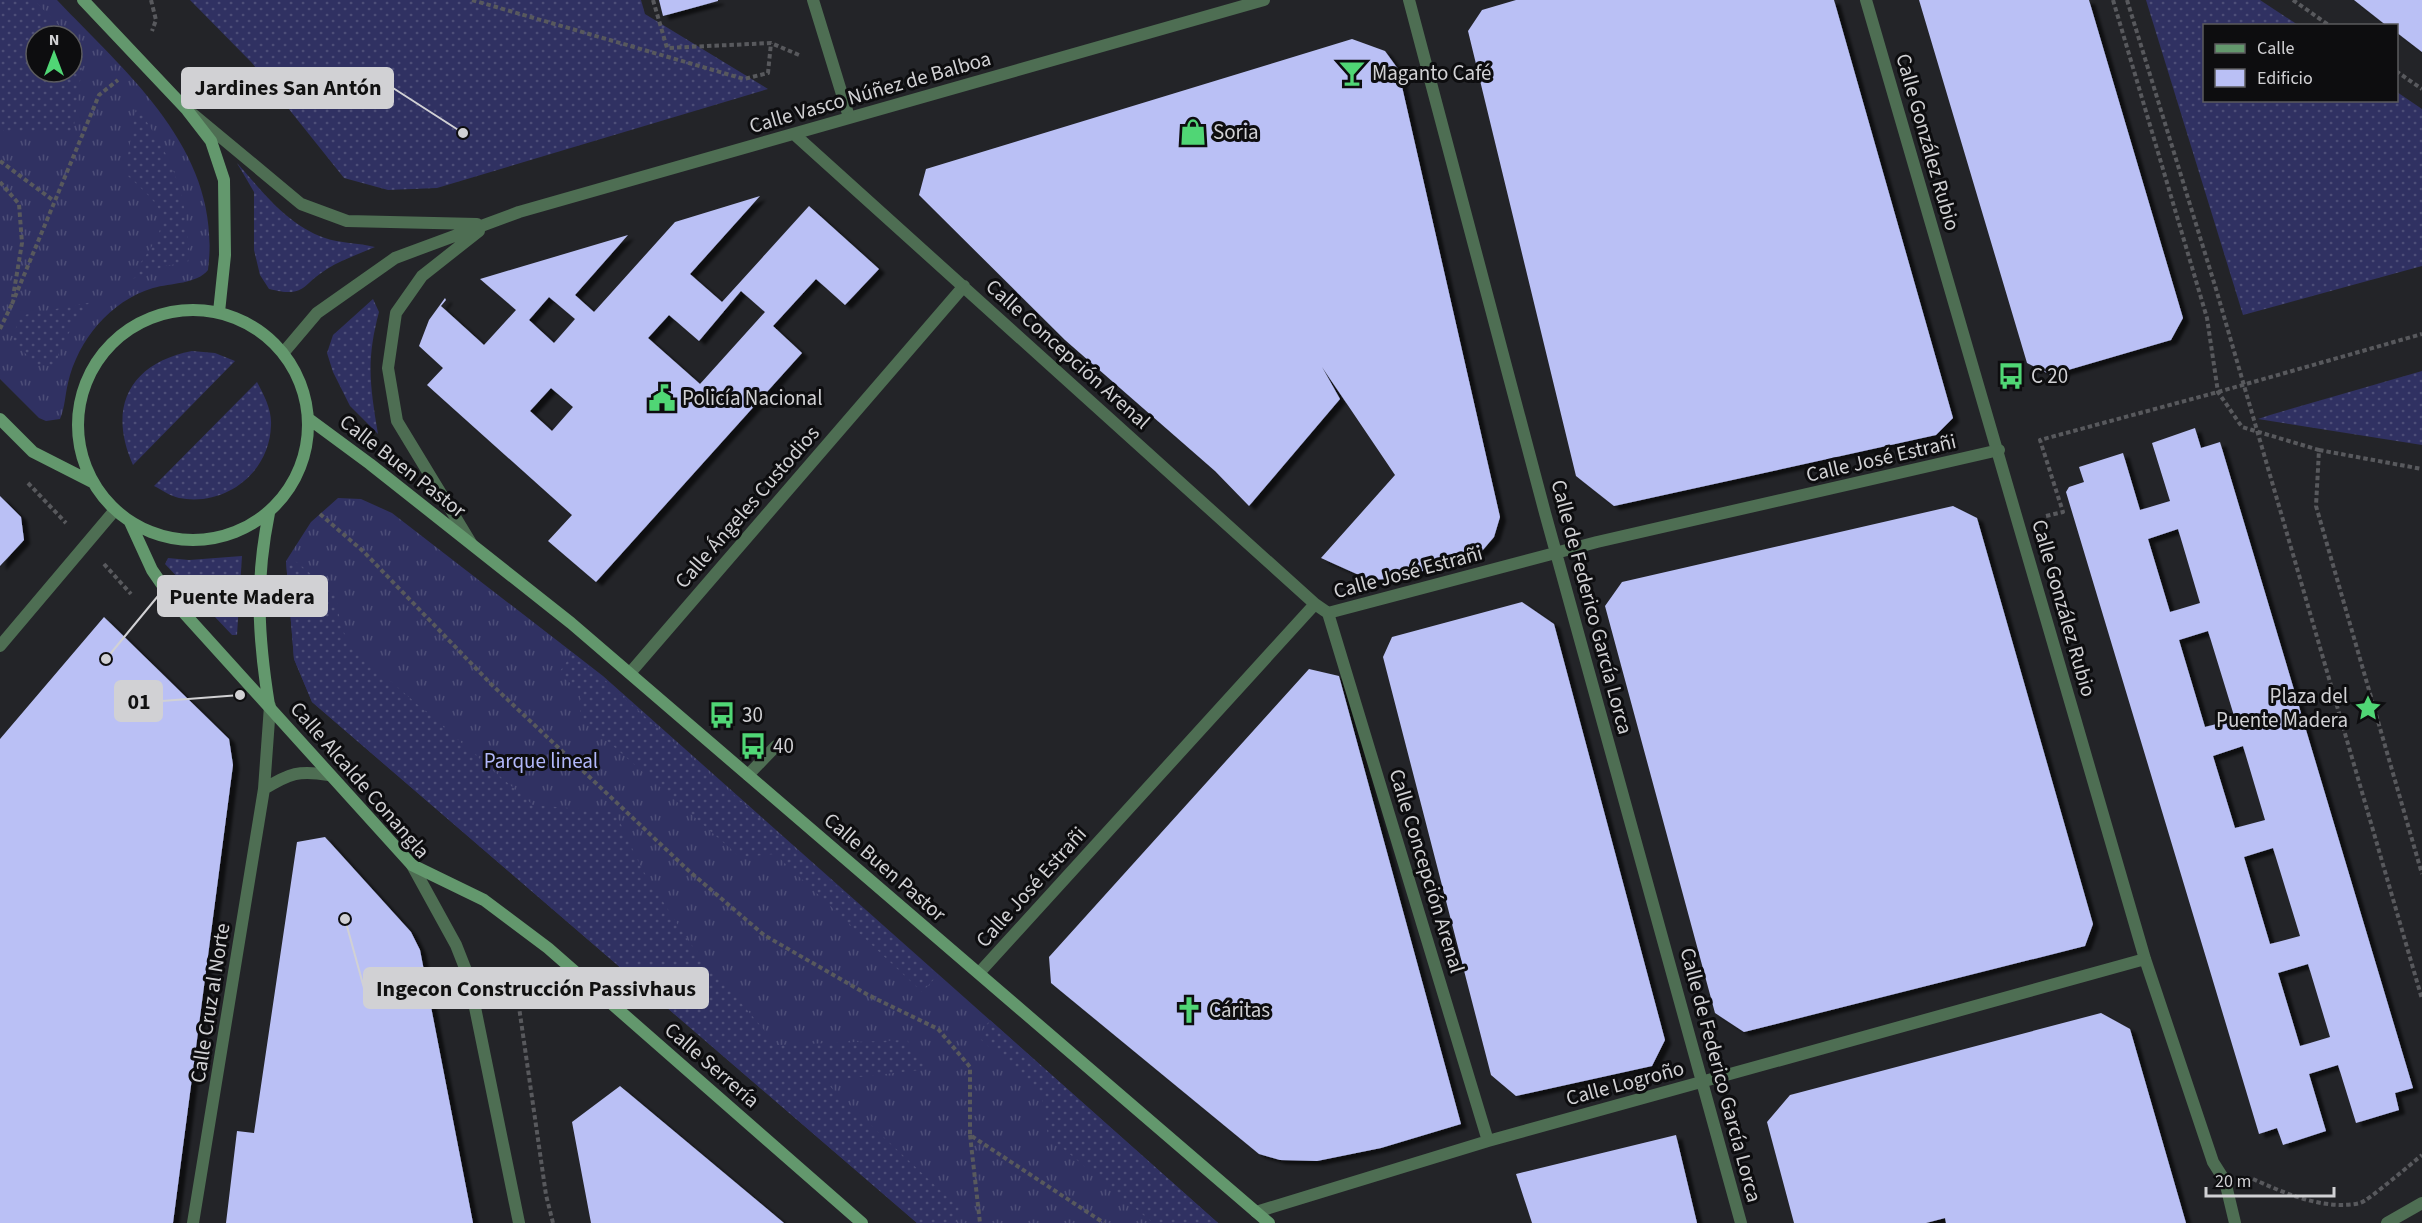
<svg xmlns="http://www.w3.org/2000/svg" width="2422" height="1223" font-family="'Source Sans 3',sans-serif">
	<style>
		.grass { fill: url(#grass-tufts); fill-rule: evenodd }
		.garden { fill: url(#garden-dots) }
		.building { fill: #bac0f5; fill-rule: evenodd; filter: url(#shadow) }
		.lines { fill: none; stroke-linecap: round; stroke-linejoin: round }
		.path { stroke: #58595d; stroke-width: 4; stroke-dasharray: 4.5 3; stroke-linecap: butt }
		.pedestrian { stroke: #4e6e53; stroke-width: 12 }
		.minor { stroke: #4e6e53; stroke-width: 12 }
		.secondary { stroke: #63986d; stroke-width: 12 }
		.labels { text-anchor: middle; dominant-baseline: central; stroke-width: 6; stroke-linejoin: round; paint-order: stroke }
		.poi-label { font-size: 21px; fill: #d1d1d4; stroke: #0d0d0f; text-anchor: start }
		.street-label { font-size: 21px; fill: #d1d1d4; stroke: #0d0d0f }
		.park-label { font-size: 21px; fill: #b2b8fa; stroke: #0d0d0f }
		.leader { fill: none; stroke: #d1d1d4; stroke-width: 2 }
		.callout-dot { fill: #d1d1d4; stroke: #0d0d0f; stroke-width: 2 }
		.callout { fill: #d1d1d4; stroke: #d1d1d4; stroke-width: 2 }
		.callout-label { font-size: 22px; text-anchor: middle; font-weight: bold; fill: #111 }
	</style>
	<defs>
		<pattern id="grass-tufts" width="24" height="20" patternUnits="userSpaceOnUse" patternTransform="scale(1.5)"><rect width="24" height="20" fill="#303162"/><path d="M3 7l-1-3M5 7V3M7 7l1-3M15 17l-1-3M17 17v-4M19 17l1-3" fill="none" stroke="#4d4e78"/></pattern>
		<pattern id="garden-dots" width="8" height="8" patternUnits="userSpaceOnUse" patternTransform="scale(1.5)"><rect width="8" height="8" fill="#303162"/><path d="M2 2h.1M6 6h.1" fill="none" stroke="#4d4e78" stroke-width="1.8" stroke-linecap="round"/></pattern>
		<filter id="shadow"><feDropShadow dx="6" dy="4" stdDeviation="1.5" flood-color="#0009"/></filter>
	</defs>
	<rect width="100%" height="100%" fill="#232428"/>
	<path class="grass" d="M0,0H57C130,77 223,152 208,270C197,284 171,283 153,288C110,301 78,340 68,383C65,395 65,407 60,419L46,421L39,418L0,379ZM36,36H72V72H36Z
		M338,498L361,499L392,513L603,676L1218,1223H917L312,702L294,659L286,561L311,522Z"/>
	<path class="garden" d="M0,0H34L69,36H36V72H72V39L84,52L73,133L4,131L0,127Z
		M190,0H641L645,14L768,89L437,188L388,190L344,178L252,63Z
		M2146,0H2260L2298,25L2204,26V100H2396L2397,92L2422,109V266L2243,315Z
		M136,107C164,144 184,183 187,230C188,241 191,252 188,262L165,266L127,281C138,265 170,230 160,211C153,197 136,184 125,173Z
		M237,163C262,191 287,225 325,238C339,243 359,243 375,247C359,254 341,260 327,269C300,286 306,298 269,289L260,275L254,250V192Z
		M373,299L379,312C366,361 370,385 378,434L350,406L333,372L327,353L333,335Z
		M98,301L73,326L60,348L56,366L36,365L13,340L19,316Z
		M192,351L215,353L235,361L133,465C107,407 130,363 192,351Z
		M2422,371V445L2258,419L2270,415Z
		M257,382C264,395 272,410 271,425C270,473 225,507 179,498C170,496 162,490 154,486Z
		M242,556L237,635H232L165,564L168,558L189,560Z
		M286,561L297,562L336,596L341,628L356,651L533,805L615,812L642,869L689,942L777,1045L907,1040L929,1069L824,1081L959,1208L957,1223H917L312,702L294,659Z
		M573,653L938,975L922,992L775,854L740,857L580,717V690L558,674Z
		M990,1020L1218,1223H1153L1048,1136L1041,1092L978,1037Z"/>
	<path class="building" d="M659,0H718V1L663,16Z
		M1516,0H1834L1953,418L1936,435L1614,506L1576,476L1468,31L1482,10Z
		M1919,0H2089L2183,318L2171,340L2051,375L2027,363Z
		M2354,0H2422V52L2396,32V26H2387Z
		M1352,39L1385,51L1398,69L1500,517L1494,537L1482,551L1402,578L1370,580L1321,558L1395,475L1322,367L1340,399L1249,506L1215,471L1065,340L919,195L926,169Z
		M760,196L690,274L722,302L809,206L879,269L845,305L816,279L773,326L802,353L596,582L548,541L572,515L427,385L443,368L419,346L429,320L445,298L446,300L441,306L484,345L516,310L480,279L628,235L575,295L594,312L675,222ZM741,291L765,312L700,384L648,338L669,315L699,341ZM549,297L575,319L554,343L529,320ZM551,388L573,407L552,431L530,411Z
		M2195,428L2201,448L2220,442L2413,1088L2395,1093L2399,1110L2356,1123L2338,1065L2309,1074L2326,1131L2283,1145L2277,1128L2259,1134L2066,492L2069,487L2084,482L2079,467L2123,453L2140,510L2170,501L2152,443ZM2178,529L2200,603L2170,612L2148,539ZM2208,631L2235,719L2205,727L2179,640ZM2243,746L2265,820L2235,828L2213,756ZM2273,848L2300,936L2270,944L2244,857ZM2308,964L2330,1037L2300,1046L2278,973Z
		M0,496L21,517L24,540L0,566Z
		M1953,506L1977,518L2093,924L2085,946L1744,1032L1715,1013L1605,606L1622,582Z
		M1522,602L1554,624L1665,1040L1652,1066L1516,1096L1491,1075L1383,657L1392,637Z
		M104,617L229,739L233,765L173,1223H0V739Z
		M1309,669L1339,676L1461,1124L1381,1148L1317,1161L1280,1160L1259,1154L1051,983L1049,957Z
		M325,837L411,932L420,950L473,1223H226L237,1131L254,1133L297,842Z
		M2101,1013L2130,1029L2186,1223H1946L1945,1218L1926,1223H1794L1767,1122L1790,1095Z
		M620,1086L784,1223H591L572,1122Z
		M1676,1135L1697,1223H1532L1516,1174Z"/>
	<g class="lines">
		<path class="path" d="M151,0L156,20L152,31
			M472,0L744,79L768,73L771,43
			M653,0L667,48L771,43L799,55
			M2113,0L2207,318L2218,392L2242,427L2319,450L2316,506L2422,874
			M2127,0L2216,289L2422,999
			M2293,0L2330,26
			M2396,71L2422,89
			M0,161L54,201
			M0,182L19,204L22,243L13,297
			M12,304L99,95L118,80
			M0,329L12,304
			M2319,450L2422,469
			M28,483L66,523
			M320,514L364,552L491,684L689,871L764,935L868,995L938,1029L970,1067V1135L1104,1223
			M2046,516L2063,512L2040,440L2218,392L2422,334
			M104,564L131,594
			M532,971L517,993L546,1195L553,1223
			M501,995L517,993
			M970,1135L980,1223
			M2253,1179C2284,1193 2325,1211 2360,1203C2368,1201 2412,1163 2422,1155"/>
		<path class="pedestrian" d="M813,0L849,117"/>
		<path class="minor" d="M1409,0L1545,513L1741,1223
			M1866,0L2145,959L2213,1162L2225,1181L2235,1223
			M194,115L301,204L347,221L477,224
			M794,134L1315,604
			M284,352L317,313L395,258L519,212L1264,0
			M471,543L397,421L388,368L396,313L422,276L479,231
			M1328,613L1488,1141
			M0,646L115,510
			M630,673L964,286
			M748,775L776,746
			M264,789C290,773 299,770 329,775
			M412,865L456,945L469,978L519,1223
			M979,973L1315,604L1328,613L1597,542L1999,450
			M1256,1212L1488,1141L2145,959
			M193,1223L264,789L270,706
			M2387,1223L2422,1203"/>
		<path class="secondary" d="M83,0L187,110L211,141L224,180L225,255L219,312
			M78 425a115 115 0 1 1 230 0a115 115 0 1 1-230 0Z
			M0,419L33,452L92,482
			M309,419L370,464L571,623L1269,1223
			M269,513C255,582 258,636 269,705
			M130,522L152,570L174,602L412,865L484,900L548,948L862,1223"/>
	</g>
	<defs>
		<symbol id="bar-bare" viewBox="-9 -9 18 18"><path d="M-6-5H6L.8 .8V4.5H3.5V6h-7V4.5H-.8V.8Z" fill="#50d675" stroke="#0d0d0f" stroke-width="2.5" paint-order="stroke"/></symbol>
		<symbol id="shop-bare" viewBox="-9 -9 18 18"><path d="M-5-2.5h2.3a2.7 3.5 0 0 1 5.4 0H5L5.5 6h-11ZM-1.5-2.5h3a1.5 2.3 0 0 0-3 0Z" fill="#50d675" stroke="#0d0d0f" stroke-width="2.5" paint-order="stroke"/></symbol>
		<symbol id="bus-bare" viewBox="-9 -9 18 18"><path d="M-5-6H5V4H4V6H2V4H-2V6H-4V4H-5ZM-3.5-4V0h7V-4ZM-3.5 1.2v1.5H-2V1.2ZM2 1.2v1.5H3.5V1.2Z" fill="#50d675" stroke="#0d0d0f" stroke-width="2.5" paint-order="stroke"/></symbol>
		<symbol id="civic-bare" viewBox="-9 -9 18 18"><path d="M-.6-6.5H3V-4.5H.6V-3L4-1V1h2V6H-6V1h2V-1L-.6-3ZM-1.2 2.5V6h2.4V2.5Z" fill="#50d675" stroke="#0d0d0f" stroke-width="2.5" paint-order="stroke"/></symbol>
		<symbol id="sight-bare" viewBox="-9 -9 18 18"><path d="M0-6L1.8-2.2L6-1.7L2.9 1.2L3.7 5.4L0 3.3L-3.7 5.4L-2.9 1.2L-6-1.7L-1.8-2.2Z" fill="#50d675" stroke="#0d0d0f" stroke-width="2.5" paint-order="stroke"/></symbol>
		<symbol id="church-bare" viewBox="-9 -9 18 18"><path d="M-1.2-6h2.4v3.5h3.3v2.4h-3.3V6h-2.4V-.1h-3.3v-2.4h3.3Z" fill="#50d675" stroke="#0d0d0f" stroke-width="2.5" paint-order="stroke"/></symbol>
	</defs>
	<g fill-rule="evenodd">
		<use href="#bar-bare" x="1333" y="54" width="38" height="38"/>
		<use href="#shop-bare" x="1174" y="113" width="38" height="38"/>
		<use href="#bus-bare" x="1992" y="357" width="38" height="38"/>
		<use href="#civic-bare" x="643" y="379" width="38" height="38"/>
		<use href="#sight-bare" x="2349" y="689" width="38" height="38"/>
		<use href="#bus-bare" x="703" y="696" width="38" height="38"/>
		<use href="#bus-bare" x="734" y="727" width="38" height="38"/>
		<use href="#church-bare" x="1170" y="991" width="38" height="38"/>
	</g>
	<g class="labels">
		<g class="poi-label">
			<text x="1372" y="73">Maganto Café</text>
			<text x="1213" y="132">Soria</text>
			<text x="2031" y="376">C 20</text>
			<text x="682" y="398">Policía Nacional</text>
			<text x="2348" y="696" text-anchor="end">Plaza del<tspan x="2348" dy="24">Puente Madera</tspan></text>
			<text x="742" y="715">30</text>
			<text x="773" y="746">40</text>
			<text x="1209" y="1010">Cáritas</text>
		</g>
		<g class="street-label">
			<text transform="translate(870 92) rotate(-16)">Calle Vasco Núñez de Balboa</text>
			<text transform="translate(1928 142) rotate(74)">Calle González Rubio</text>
			<text transform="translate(1068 354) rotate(42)">Calle Concepción Arenal</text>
			<text transform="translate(1881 458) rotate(-13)">Calle José Estrañi</text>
			<text transform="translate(403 466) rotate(38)">Calle Buen Pastor</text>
			<text transform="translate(747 507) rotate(-49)">Calle Ángeles Custodios</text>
			<text transform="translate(1408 572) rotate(-15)">Calle José Estrañi</text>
			<text transform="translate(1592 607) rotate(75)">Calle de Federico García Lorca</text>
			<text transform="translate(2064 608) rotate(74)">Calle González Rubio</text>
			<text transform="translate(360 780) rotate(49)">Calle Alcalde Conangla</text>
			<text transform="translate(885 867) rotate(41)">Calle Buen Pastor</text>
			<text transform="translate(1427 871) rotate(73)">Calle Concepción Arenal</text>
			<text transform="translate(1031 887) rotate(-48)">Calle José Estrañi</text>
			<text transform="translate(210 1003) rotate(-81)">Calle Cruz al Norte</text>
			<text transform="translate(712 1065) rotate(41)">Calle Serrería</text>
			<text transform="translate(1721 1075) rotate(75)">Calle de Federico García Lorca</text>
			<text transform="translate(1625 1083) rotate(-15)">Calle Logroño</text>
		</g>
		<g class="park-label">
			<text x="541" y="761">Parque lineal</text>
		</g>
	</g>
	<path class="leader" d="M463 133L393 88M106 659L158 596M240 695L162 701M345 919L364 988"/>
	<g class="callout-dot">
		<circle cx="463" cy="133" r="6"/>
		<circle cx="106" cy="659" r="6"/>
		<circle cx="240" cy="695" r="6"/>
		<circle cx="345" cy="919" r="6"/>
	</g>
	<g class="callout">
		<rect x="182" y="68" width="211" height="40" rx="6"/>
		<rect x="158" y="576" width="169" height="40" rx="6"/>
		<rect x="115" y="681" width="47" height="40" rx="6"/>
		<rect x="364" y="968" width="344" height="40" rx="6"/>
	</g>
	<g class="callout-label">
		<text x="288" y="95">Jardines San Antón</text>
		<text x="242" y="604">Puente Madera</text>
		<text x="139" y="709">01</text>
		<text x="536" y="996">Ingecon Construcción Passivhaus</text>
	</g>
	<rect x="2203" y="24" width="195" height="78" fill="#0d0d0f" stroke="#5b5b5e" stroke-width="1.5"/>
	<rect x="2215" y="44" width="30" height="9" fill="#63986d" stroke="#5b5b5e" stroke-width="1.5"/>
	<text x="2257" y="54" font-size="18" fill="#d1d1d4">Calle</text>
	<rect x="2215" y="69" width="30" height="18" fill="#bac0f5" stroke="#5b5b5e" stroke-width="1.5"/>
	<text x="2257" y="84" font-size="18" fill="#d1d1d4">Edificio</text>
	<g transform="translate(54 54)"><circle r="28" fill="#0d0d0f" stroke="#5b5b5e" stroke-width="1.5"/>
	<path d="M0-4.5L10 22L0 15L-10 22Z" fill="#50d675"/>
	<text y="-9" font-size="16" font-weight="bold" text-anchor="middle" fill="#d1d1d4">N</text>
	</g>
	<path d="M2206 1187v9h128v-9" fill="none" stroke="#d1d1d4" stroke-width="3"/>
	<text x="2215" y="1187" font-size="18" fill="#d1d1d4" stroke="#0d0d0f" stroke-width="4.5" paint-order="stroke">20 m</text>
</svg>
